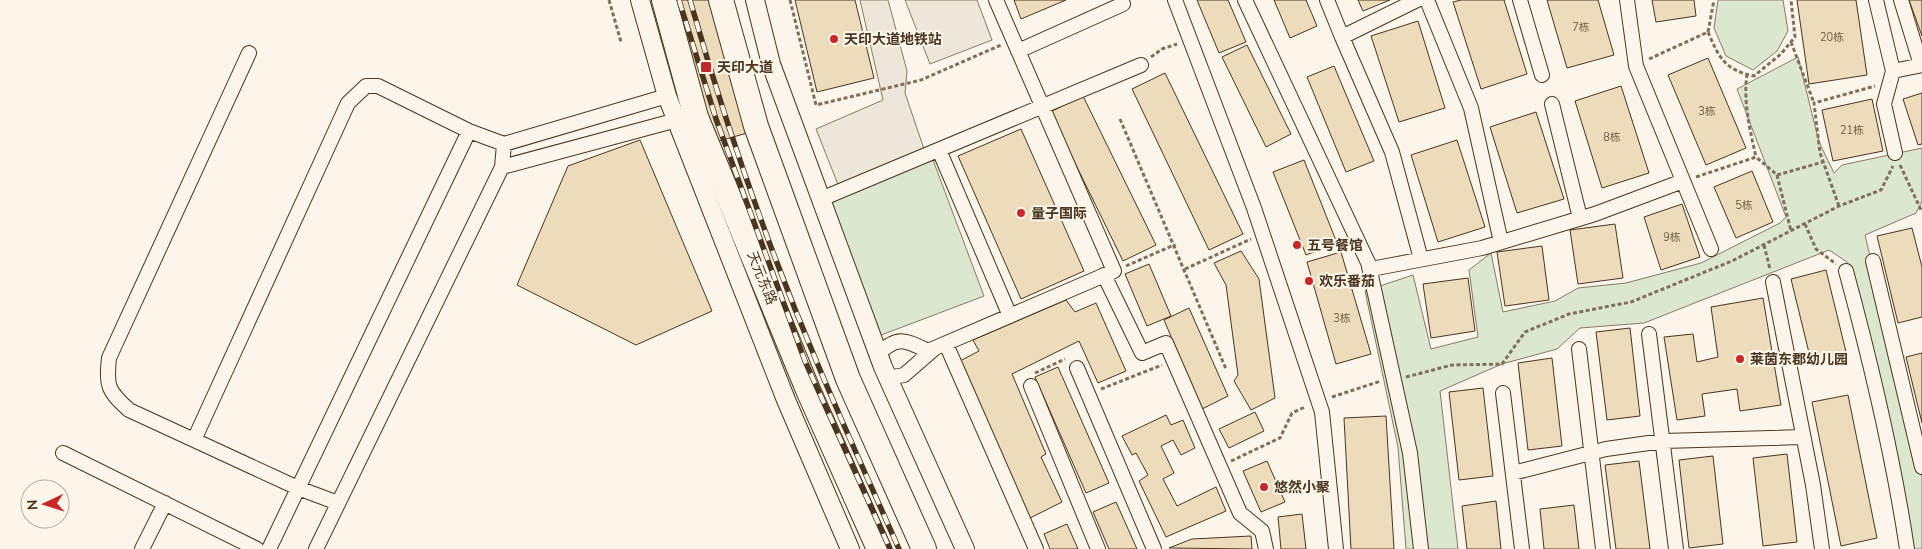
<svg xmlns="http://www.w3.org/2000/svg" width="1922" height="549" font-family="'Nunito Sans','Noto Sans SC',sans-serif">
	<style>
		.green { fill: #dce7d0; stroke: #887966 }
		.parking { fill: #ede7d9; stroke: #887966 }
		.building { fill: #ecdcbc; stroke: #4a3520 }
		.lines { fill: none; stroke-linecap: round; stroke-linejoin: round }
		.minor-casing { stroke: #4a3520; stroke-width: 16 }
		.tertiary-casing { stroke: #4a3520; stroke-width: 20 }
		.trunk-casing { stroke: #4a3520; stroke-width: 26 }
		.path { stroke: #7f6f5c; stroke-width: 3; stroke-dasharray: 4 2.5; stroke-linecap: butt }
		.minor { stroke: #fbf6e9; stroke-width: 14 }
		.tertiary { stroke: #fbf6e9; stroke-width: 18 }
		.trunk { stroke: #fbf6e9; stroke-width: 24 }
		.rail-casing { stroke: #4a3520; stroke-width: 5.5 }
		.rail { stroke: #fbf6e9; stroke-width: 4; stroke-dasharray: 11; stroke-linecap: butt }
		.poi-dot { fill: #c62828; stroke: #fbf6e9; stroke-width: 2 }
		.labels { text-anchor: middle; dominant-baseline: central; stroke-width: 4; stroke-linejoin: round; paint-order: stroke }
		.number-label { font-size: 11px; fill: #725f47 }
		.poi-label { font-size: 14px; font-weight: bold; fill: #4a3520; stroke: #fbf6e9; text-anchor: start }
		.street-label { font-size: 14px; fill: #4a3520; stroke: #fbf6e9 }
	</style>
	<rect width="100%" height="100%" fill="#fbf6e9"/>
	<path class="green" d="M1718,0H1783L1788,31L1777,51L1753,70L1726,56L1714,28Z
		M1798,57L1819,142L1834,173L1842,165L1922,148V201L1916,213L1865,235L1922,477V549H1910L1872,357L1847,262L1829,250L1644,323L1580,328L1557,349L1502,364L1440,391L1458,549H1406L1398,447L1365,291L1413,275L1431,349L1478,337L1469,270L1491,253L1503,312L1555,301L1578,288L1626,283L1701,263L1780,223L1786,217L1737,89Z
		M933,160L984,296L876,337L826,201Z"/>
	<path class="parking" d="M860,0H888L907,71L905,93L924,149L839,187L816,129L883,100Z
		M905,0H977L992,40L930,64Z"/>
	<path class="building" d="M662,0H710L747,133L709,144Z
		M795,0H855L874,78L817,92Z
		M1014,0H1066L1021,19Z
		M1197,0H1228L1246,42L1219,53Z
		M1274,0H1306L1317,26L1290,38Z
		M1358,0H1390L1363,11Z
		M1461,0H1504L1527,74L1481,89L1453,2Z
		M1547,0H1598L1614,55L1567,68Z
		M1652,0H1694L1696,16L1656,22Z
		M1797,0H1856L1867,75L1809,84Z
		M1909,0H1922V36Z
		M1418,21L1445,108L1399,122L1371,36Z
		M1247,45L1291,134L1266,147L1222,57Z
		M1708,58L1746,148L1706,165L1668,75Z
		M1334,66L1374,161L1346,172L1307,77Z
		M1165,73L1243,234L1209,250L1132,89Z
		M1621,86L1649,173L1602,188L1575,101Z
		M1922,93V144L1918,145L1903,99Z
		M1083,96L1156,245L1123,261L1050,112Z
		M1872,99L1883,151L1833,161L1822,110Z
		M1536,112L1564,199L1517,213L1490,127Z
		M1021,129L1084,271L1021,299L958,156Z
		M640,140L712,311L636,345L517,285L568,166Z
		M1457,140L1485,227L1438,242L1411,155Z
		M1304,160L1337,243L1306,255L1273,172Z
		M1752,171L1773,222L1736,238L1714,187Z
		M1682,204L1700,257L1661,270L1644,217Z
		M1615,224L1623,278L1578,284L1570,230Z
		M1912,228L1922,267V317L1898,323L1877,236Z
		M1542,246L1549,300L1505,306L1497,252Z
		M1241,251L1259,279L1275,398L1251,410L1234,381L1238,375L1226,285L1214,263Z
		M1341,252L1371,354L1336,364L1307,262Z
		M1149,264L1171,316L1147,326L1125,274Z
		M1826,270L1847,356L1812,365L1791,279Z
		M1468,278L1475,331L1431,338L1423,284Z
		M1763,298L1781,405L1740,411L1737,389L1702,394L1705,416L1677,420L1664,337L1693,334L1697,362L1718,357L1711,307Z
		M1066,300L1075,312L1096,303L1126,371L1098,383L1079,341L1012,374L1046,454L1041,457L1062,502L1030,518L958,362L979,351L973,340Z
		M1189,308L1228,396L1202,409L1164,320Z
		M1630,328L1640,416L1607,420L1596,332Z
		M1922,353V423L1906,357Z
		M1552,358L1562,446L1528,450L1518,363Z
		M1058,367L1109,483L1086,493L1035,377Z
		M1483,388L1493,476L1459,480L1449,392Z
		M1848,395L1877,538L1841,546L1812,402Z
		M1255,412L1264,431L1229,448L1219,429Z
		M1166,415L1171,425L1183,420L1195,448L1181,455L1173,440L1161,446L1174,473L1163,479L1177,506L1216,487L1226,511L1166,537L1139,481L1148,475L1136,453L1132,455L1122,436Z
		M1386,416L1394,549H1351L1344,418Z
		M1787,454L1797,542L1763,546L1753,458Z
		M1713,456L1723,544L1689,548L1679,460Z
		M1267,461L1285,502L1261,512L1243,471Z
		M1639,461L1650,549H1616L1605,465Z
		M1496,501L1501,549H1467L1462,506Z
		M1116,502L1137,549H1109L1093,512Z
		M1574,505L1579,549H1544L1540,509Z
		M1302,514L1306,549H1281L1278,517Z
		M1067,524L1078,549H1050L1044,534Z
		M1251,536L1252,549L1169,548L1192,539Z"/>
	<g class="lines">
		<defs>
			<path id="minor" d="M1175,0L1254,208L1322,412L1336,549
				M1245,0L1371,269L1482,248L1595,214L1683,181
				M1327,0L1342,37
				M1417,0L1342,37L1392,152L1421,259
				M1427,0L1471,108L1501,242
				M1520,0L1542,75
				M1627,0L1636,66L1711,249
				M1876,0L1893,71L1884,104L1895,153
				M1901,0L1921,65
				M1018,51L1123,4
				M249,53L109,358C106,387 108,391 129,410L298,488L338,503
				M1893,71L1922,65
				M1552,104L1580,218
				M939,150L1010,316
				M502,167L677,120
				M821,199L1141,65
				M1873,261L1922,467
				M1368,262L1410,453L1421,549
				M1846,271C1871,363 1893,455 1907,549
				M1104,275L1142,353L1166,343L1240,513L1262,531L1266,549
				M1773,282L1813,485L1822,549
				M1649,334L1676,549
				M946,344L1036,549
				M1579,349L1603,549
				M878,354C898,335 905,340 928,351L1114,271L996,0
				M1077,368L1154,549
				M888,378L904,375L934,349
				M1031,386L1098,549
				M1503,393L1522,549
				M194,440L348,103L366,86H378L469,131L504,144L667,96
				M63,453L257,549
				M1513,473L1606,449L1663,441L1802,437
				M142,549L165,503
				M269,549L469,131
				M316,549L502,167L504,144"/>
			<path id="tertiary" d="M640,0L667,96L786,400L850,549
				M755,0L771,64L883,367L965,549"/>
			<path id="trunk" d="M664,0L696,117L808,390L879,549
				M721,0L756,126L848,379L924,549"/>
		</defs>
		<use href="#minor" class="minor-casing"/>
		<use href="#tertiary" class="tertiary-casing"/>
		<use href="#trunk" class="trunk-casing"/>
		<path class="path" d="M609,0L621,42
			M790,0L816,105L921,80L1001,45
			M1708,32L1714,0
			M1791,42L1814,103
			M1151,57L1162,49L1177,44
			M1649,59L1708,32C1719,58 1725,70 1754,76L1781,54L1795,37L1791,0
			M1747,74C1743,102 1750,130 1756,157
			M1120,119L1226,369
			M1900,165L1922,212
			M1777,175L1791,231
			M1696,177L1756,157L1777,175L1823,162
			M1839,206L1820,153L1814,103L1875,86
			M1805,224L1816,249L1836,264
			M1764,245L1770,269
			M1126,266L1174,245L1175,247
			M1185,269L1251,239
			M1035,373L1065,359
			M1406,377L1452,365L1502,364L1525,332L1569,314L1631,302L1732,261L1839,206L1881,190L1893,166
			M1101,389L1162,365
			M1332,397L1381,381
			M1231,461L1280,438L1292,413L1305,407"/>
		<use href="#minor" class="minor"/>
		<use href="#tertiary" class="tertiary"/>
		<use href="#trunk" class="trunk"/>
		<defs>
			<path id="rail" d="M679,0L716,119L805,361L890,549
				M690,0C725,123 768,247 818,365C844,427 872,488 899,549"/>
		</defs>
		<use href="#rail" class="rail-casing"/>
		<use href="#rail" class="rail"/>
	</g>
	<g class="poi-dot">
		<circle cx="834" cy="39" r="5"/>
		<rect x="700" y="61" width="12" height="12" rx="2.5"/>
		<circle cx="1021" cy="213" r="5"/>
		<circle cx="1297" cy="245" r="5"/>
		<circle cx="1309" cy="281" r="5"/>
		<circle cx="1740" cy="359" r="5"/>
		<circle cx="1264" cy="487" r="5"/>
	</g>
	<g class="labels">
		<g class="number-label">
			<text x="1581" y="27">7栋</text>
			<text x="1832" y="37">20栋</text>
			<text x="1707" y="111">3栋</text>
			<text x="1852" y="130">21栋</text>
			<text x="1612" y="137">8栋</text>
			<text x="1744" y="205">5栋</text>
			<text x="1672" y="237">9栋</text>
			<text x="1342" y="318">3栋</text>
		</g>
		<g class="poi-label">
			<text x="844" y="39">天印大道地铁站</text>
			<text x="717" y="67">天印大道</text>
			<text x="1031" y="213">量子国际</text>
			<text x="1307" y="245">五号餐馆</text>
			<text x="1319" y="281">欢乐番茄</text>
			<text x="1750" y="359">莱茵东郡幼儿园</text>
			<text x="1274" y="487">悠然小聚</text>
		</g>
		<g class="street-label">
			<text transform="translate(762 278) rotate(68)">天元东路</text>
		</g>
	</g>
	<g transform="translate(45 504) rotate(266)"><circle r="24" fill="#fbf6e9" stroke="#b4a999"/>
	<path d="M0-4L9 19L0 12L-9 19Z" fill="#c62828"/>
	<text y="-8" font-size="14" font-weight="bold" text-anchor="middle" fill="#4a3520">N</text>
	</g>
</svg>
